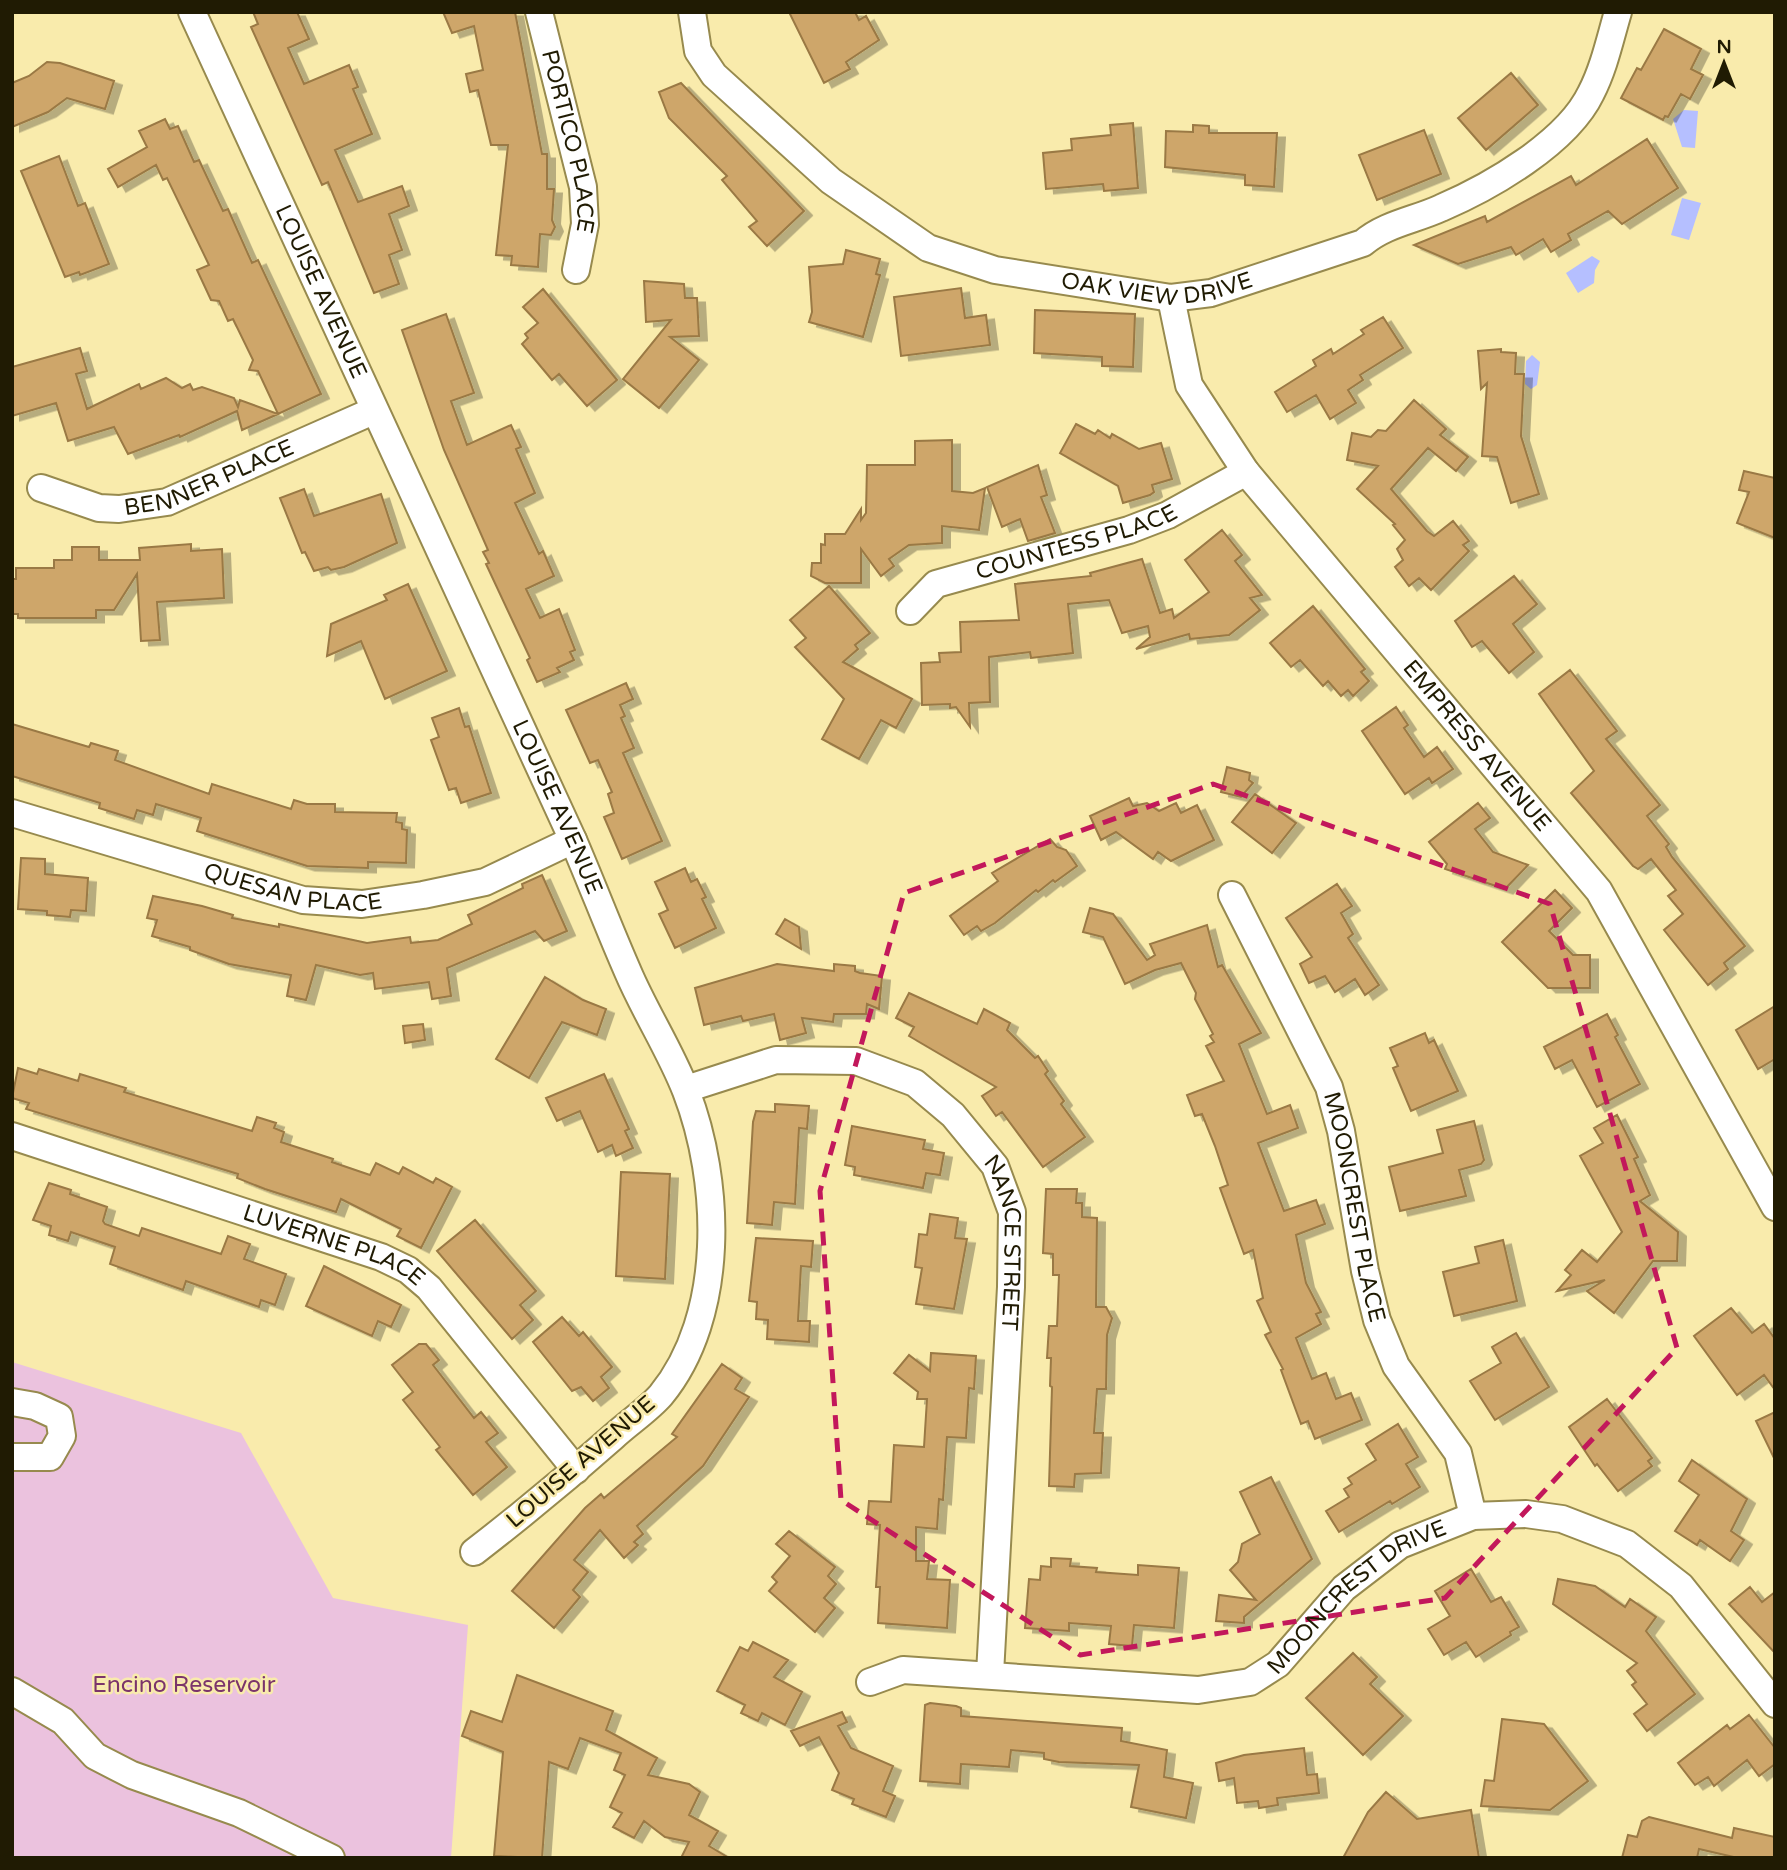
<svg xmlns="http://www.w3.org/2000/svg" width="1787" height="1870" font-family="'Varela Round',sans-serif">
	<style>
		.green { fill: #ebc2de }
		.water { fill: #b5bfff }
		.building { fill: #cea66a; stroke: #9a7944; stroke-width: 2; filter: url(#shadow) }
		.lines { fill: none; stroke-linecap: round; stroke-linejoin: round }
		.minor-casing { stroke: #978a4e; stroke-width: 30 }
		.minor { stroke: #fff; stroke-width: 26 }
		.marked { fill: none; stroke: #c2185b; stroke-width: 5; stroke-dasharray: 14 9; stroke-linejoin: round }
		.labels { text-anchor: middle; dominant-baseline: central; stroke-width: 5; stroke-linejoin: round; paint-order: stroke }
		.street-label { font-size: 23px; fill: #201b03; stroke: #f9ebac }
		.park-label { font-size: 23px; fill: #7b346b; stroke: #f9ebac }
	</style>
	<defs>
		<filter id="shadow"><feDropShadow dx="8" dy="4.5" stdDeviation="0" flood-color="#0004"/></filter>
	</defs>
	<rect width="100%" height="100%" fill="#f9ebac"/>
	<path class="green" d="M12,1362L241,1433L333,1598L468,1625L451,1858H12Z"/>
	<path class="water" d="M1684,110L1698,111L1695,148L1682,147L1673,119Z
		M1682,198L1701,203L1689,240L1671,235Z
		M1592,256L1600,261L1595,270L1594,283L1578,293L1566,273Z
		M1532,355L1540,362L1537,385L1531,389L1525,384L1526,361Z"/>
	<path class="building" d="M253,12H297L309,39L288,48L304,84L349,65L358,87L353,89L372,134L335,150L358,202L402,186L409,206L389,214L402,250L389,255L399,284L374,293L328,182L322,185L251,27L258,24Z
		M443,12H515L542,154H547V189H554L552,220L555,227L551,235L540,234L538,267L511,265L512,256L496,255L508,145H491L478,90L470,92L466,74L483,70L474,26L452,33Z
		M789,12H855L859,20L866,16L879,40L846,62L850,69L824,83Z
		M1664,29L1701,49L1691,69L1703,75L1690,99L1681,94L1668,117L1665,116L1663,120L1621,98L1637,68L1641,70Z
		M47,62L60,63L114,81L105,109L67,98L48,112L12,127V83L29,76Z
		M1511,73L1538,105L1486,150L1458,118Z
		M681,83L804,211L767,246L749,227L757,221L722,180L727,176L669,118L659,92Z
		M165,119L170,129L178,126L194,162L199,160L223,211L228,209L252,263L258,260L321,394L278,414L258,371L249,370L253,360L233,319L228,321L219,301L211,300L197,270L209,265L167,178L163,180L156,165L118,187L108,169L147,147L139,131Z
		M1133,123L1138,188L1104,191L1103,184L1046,189L1043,153L1072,150L1071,139L1111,135L1110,125Z
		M1193,125L1209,126V133H1277L1274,187L1245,185V175L1165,167L1166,131L1193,132Z
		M1424,130L1441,174L1377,200L1359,155Z
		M1647,139L1678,188L1622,224L1608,211L1568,234L1571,240L1551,252L1543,239L1516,255L1511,247L1458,264L1414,245L1485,216L1487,222L1571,176L1576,185Z
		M59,156L78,206L85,203L109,264L80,275L79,272L65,277L21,171Z
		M846,250L880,259L876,274L880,275L863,337L809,322L812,312L809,267L843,264Z
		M644,281L684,284L685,298H697L699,336L670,337L699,360L659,408L623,379L671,320L646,322Z
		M961,288L965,318L986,315L990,345L901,356L894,297Z
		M543,289L617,380L587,406L559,374L552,380L522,344L528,338L525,334L538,323L523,307Z
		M1035,310L1135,314L1133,367L1102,366V357L1034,353Z
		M446,314L474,393L451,401L467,445L511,425L521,447L516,449L535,493L515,503L539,554L543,551L554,576L526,589L540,618L559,609L575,650L570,652L574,660L557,668L560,672L537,682L527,660L530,658L486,564L489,563L483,552L488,550L444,450L402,330Z
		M1383,317L1403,348L1360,375L1363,380L1348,390L1356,403L1330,419L1316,395L1287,412L1275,392L1316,366L1313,360L1331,349L1333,354L1364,334L1361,330Z
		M80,348L87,371L76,374L87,409L139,384L141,389L166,378L182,388L190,384L193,390L202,387L234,398L238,407L240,400L278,414L242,430L237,411L180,437L179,435L128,454L114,427L68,441L56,403L12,416V367Z
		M1501,349V352L1516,353L1515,374H1524L1521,436L1539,494L1511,503L1497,457L1482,456L1487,383L1481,389L1478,351Z
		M1414,400L1446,429L1440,435L1468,457L1456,471L1428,448L1391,489L1427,531L1434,536L1453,521L1469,541L1463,545L1469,551L1431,590L1419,578L1409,586L1395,567L1403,560L1397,549L1405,540L1393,525L1395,524L1357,489L1378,466L1347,460L1352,433L1371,437L1378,430L1386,431Z
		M1076,424L1095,434L1098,430L1110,438L1112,434L1139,449L1161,443L1172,479L1152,485L1154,492L1150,495L1123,503L1118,486L1060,453Z
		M952,440V491L973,493L985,488L979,530L942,526V543L909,545L889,559L894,566L881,576L861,549V583H825L811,576L812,563H821V544L825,545V534H845L861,509V520L866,513L867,465H915V441Z
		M1038,465L1047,495L1041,497L1055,533L1028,541L1020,519L1002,527L987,487Z
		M1744,471L1775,478V538L1737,523L1749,492L1739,490Z
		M304,489L314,516L381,494L397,543L344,567L331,570L328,567L314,571L305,552L302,553L280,498Z
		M1222,530L1242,555L1235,561L1262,595L1250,598L1260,610L1229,635L1190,639L1189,634L1136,649L1150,637L1148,626L1122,633L1109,600L1068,604L1073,653L1031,658L1030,652L989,657L990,702L969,703L970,727L956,707L950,708V704L922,705L921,663L940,662L939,653L961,652L960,622L1019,620L1015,584L1091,576L1090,573L1142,559L1160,613L1172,609L1174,618L1209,592L1185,560Z
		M191,544V551L222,549L224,598L157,602L160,640L141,641L137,574L114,610H96V618H18V614H12V579H16V568H54V560H72V547H99V560H140L139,548Z
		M1514,576L1537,604L1513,624L1534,652L1509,673L1482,641L1472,647L1455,621Z
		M408,584L447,671L385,699L361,641L327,656L331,624L387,600L384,595Z
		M829,586L870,633L855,645L858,649L843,662L912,699L896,728L881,720L859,759L822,739L844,699L795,647L806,638L790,620Z
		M1313,606L1365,669L1361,672L1369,681L1353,696L1348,690L1341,696L1328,681L1323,686L1300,660L1291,667L1270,643Z
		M1570,670L1617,731L1606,739L1660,805L1647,816L1669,844L1666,847L1672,857L1745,946L1724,963L1728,969L1708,985L1664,930L1683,914L1668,896L1676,890L1651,859L1638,869L1633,866L1571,793L1594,771L1539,694Z
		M626,683L633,699L620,705L625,716L621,718L634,748L623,753L662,841L622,859L604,817L614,813L608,794L612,792L598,760L590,763L566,710Z
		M1396,707L1408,725L1404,728L1424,757L1437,747L1453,769L1432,783L1429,778L1405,794L1362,731Z
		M459,708L465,727L469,726L491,793L461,803L456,788L449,790L431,740L439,737L432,718Z
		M12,724L89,747L91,743L118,751L115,760L209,794L212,784L291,809L294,800L307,804H335V812L397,813L396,822L402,823V829L407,830L406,863L368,862V868L307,866L197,831L201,818L156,804L153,815L137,810L134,819L99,808L100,803L12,776Z
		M1227,767L1250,773L1249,780L1253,783L1241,797L1221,792Z
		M1255,794L1296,823L1272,853L1232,822Z
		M1129,798L1133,806L1147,803L1159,811L1176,803L1181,813L1197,805L1214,840L1171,861L1158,852L1153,859L1116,832L1101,840L1090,816Z
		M1478,803L1490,818L1475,829L1493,852L1528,865L1505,889L1445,869L1447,864L1429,842Z
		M1050,839L1057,847L1066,850L1077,866L1055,882L1053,880L1038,892L1036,890L995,923L981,931L977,926L964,935L950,916L998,881L992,873Z
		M21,858L45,859V874L88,878L86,911L71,910L70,917L47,915V911L18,909Z
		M685,868L691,882L697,879L706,897L702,899L716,928L675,948L659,914L668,910L655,882Z
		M542,875L567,931L544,941L535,931L447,968L451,996L432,999L429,982L375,989L373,973L360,975L316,965L306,1000L287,996L291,975L229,964L190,950V947L152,936L157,920L147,918L153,896L202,906L233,915L232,918L279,927V924L367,943L410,937L411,943L438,940L472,924L468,915L523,888L522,884Z
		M1337,884L1352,906L1341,913L1353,934L1348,938L1379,985L1365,995L1355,979L1335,992L1325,976L1309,983L1300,964L1312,957L1286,918Z
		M1555,890L1572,908L1549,931L1573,955H1590V988H1548L1502,942Z
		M1090,908L1113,914L1147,960L1155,955L1150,944L1207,925L1218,967L1222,965L1261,1033L1239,1044L1267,1114L1290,1105L1298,1128L1258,1143L1284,1211L1316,1200L1325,1224L1296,1235L1306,1283L1321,1312L1316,1314L1321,1324L1296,1338L1312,1379L1326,1373L1336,1399L1351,1393L1362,1420L1315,1439L1308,1421L1301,1424L1281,1370L1283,1369L1265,1335L1271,1332L1257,1301L1263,1298L1253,1250L1244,1254L1220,1188L1228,1185L1215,1146L1202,1114L1195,1116L1187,1095L1224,1081L1206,1046L1214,1042L1210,1036L1213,1034L1195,999L1196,993L1181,963L1155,970L1125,984L1103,937L1083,932Z
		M785,919L799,927L801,949L776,934Z
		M777,964L834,971V964L855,966V971L860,973L882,976L879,1009L867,1004L866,1014H834L833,1022L802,1018L806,1033L780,1040L774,1014L743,1021L741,1016L704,1025L695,988Z
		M545,977L583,1000L606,1009L597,1035L562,1022L529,1078L496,1059Z
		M909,993L977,1024L984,1009L1010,1023L1007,1030L1035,1058L1038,1056L1048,1071L1045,1074L1064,1101L1061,1104L1085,1137L1043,1167L1002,1112L996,1116L982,1096L996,1087L909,1036L914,1027L896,1018Z
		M1775,1006V1059L1758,1069L1736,1030Z
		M1607,1014L1618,1035L1615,1037L1640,1084L1597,1107L1572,1060L1555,1069L1544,1047Z
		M423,1024L425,1040L405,1043L403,1026Z
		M1425,1033L1429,1043L1434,1040L1458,1091L1411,1111L1393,1068L1398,1066L1390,1048Z
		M18,1068L37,1074L39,1069L78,1081L80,1074L126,1088L124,1092L252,1131L257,1117L276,1123L274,1128L284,1132L281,1142L333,1159L332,1162L370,1175L376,1163L399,1174L403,1167L433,1183L436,1178L452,1187L421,1248L397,1236L401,1229L341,1199L336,1212L265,1189L237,1178L238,1174L26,1109L29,1103L12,1098Z
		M604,1074L629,1129L625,1131L633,1148L616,1156L612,1145L598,1152L580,1111L557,1121L546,1098Z
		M775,1104L809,1106L807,1129L799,1128L795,1204L774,1202L772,1225L747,1223L753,1122L756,1111L775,1112Z
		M1617,1115L1638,1157L1634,1159L1650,1195L1640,1201L1678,1232L1677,1261H1653L1614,1313L1587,1291L1605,1280L1557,1291L1571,1275L1565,1270L1582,1250L1597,1262L1622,1232L1580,1156L1603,1143L1594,1128Z
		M1474,1121L1484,1160L1481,1164L1459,1170L1466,1196L1400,1211L1389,1167L1443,1153L1437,1130Z
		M852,1126L925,1140L923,1149L944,1153L940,1175L926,1173L923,1188L854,1175L855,1167L845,1165Z
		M621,1172L670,1174L665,1279L616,1276Z
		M49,1183L71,1190L70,1194L107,1207L103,1221L105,1224L139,1236L142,1228L221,1254L228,1236L250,1244L244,1259L286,1274L275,1305L261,1300L259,1307L186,1281L183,1290L110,1264L115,1247L71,1232L68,1241L49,1235L51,1226L33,1220Z
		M1046,1189H1077L1076,1203H1082V1217L1097,1218L1096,1307H1106L1112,1318L1107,1335L1106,1389H1097L1094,1433H1103L1101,1473L1075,1474L1074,1487L1049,1486L1052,1387L1050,1386L1051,1358H1047L1049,1326H1057L1059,1275H1053V1254L1043,1253Z
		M930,1214L958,1218L955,1238L967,1239L954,1309L916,1304L922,1268L915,1267L919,1234L927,1235Z
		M475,1220L536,1291L520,1305L533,1320L512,1339L437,1251Z
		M756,1238L813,1241L811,1267L801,1266L798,1321H810L809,1342L767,1339L768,1320L756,1319L757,1302L749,1301Z
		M1503,1240L1517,1301L1454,1316L1443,1272L1479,1263L1475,1247Z
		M324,1266L401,1305L391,1327L378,1321L372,1336L306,1306Z
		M1731,1308L1752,1333L1764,1324L1775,1339V1390L1764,1375L1737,1395L1694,1336Z
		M562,1317L579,1336L583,1332L612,1367L601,1377L609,1388L593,1401L581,1387L572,1391L533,1342Z
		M1516,1333L1549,1387L1495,1420L1470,1381L1501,1363L1492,1347Z
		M419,1344H426L439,1360L433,1365L474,1418L481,1412L498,1433L486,1442L507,1467L473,1495L436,1450L440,1447L403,1400L413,1392L392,1365Z
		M931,1353L976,1356L974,1389L969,1388L966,1438L947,1437L943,1500L939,1499L937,1529L916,1527V1561H929L927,1579L950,1580L947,1628L878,1623L880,1587H876L880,1525L867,1524L869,1501L891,1502L894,1445L924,1447L927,1399H917L918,1392L894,1373L909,1355L930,1371Z
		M722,1364L742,1378L735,1389L749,1397L703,1466L637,1526L643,1534L634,1542L638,1545L624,1558L600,1530L574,1560L588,1572L573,1590L580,1597L554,1628L512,1591L585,1508L601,1494L604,1498L677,1437L672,1434Z
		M1607,1399L1652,1458L1648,1461L1652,1466L1618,1491L1597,1464L1595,1466L1569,1427Z
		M1775,1412V1460L1756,1421Z
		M1398,1424L1418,1457L1406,1464L1420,1487L1392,1504L1390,1501L1339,1532L1326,1511L1349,1497L1344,1489L1352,1484L1348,1478L1376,1460L1366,1444Z
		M1692,1460L1747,1499L1731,1531L1744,1540L1730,1561L1700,1540L1697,1545L1675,1531L1699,1495L1679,1481Z
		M1271,1477L1312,1559L1244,1617V1623L1216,1621L1219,1595L1256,1600L1230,1570L1238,1562L1242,1544L1260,1534L1240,1492Z
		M789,1531L835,1567L828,1576L836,1584L824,1598L835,1608L815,1632L769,1591L777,1582L772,1577L790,1556L776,1544Z
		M1051,1558L1071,1559L1070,1566L1097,1568L1096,1572L1138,1575V1565L1179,1568L1174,1628L1134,1625L1132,1646L1109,1644L1111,1626L1069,1623V1631L1025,1628L1029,1579L1040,1580L1041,1566L1051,1567Z
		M1471,1569L1491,1602L1501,1597L1519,1627L1510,1632L1511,1635L1476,1657L1466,1642L1444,1655L1428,1629L1450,1616L1435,1591Z
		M1558,1579L1595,1586L1625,1607L1630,1599L1656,1617L1646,1631L1695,1694L1647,1731L1634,1714L1647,1704L1632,1685L1636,1682L1627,1671L1637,1663L1553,1604Z
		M1750,1587L1762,1602L1775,1592V1653L1729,1604Z
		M753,1642L788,1660L774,1677L802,1692L785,1725L762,1713L758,1721L741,1713L745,1705L717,1691L740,1647L748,1651Z
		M1353,1653L1377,1677L1370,1684L1403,1716L1363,1755L1306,1698Z
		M517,1675L613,1711L606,1730L657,1758L648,1775L689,1784L700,1792L689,1815L718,1831L709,1846L729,1858H681L689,1842L665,1837L644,1821L634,1838L613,1827L622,1813L610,1807L625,1775L614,1770L621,1753L580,1738L568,1769L549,1762L542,1858L494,1856L503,1752L462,1736L471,1711L502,1722Z
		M930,1703L956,1706L961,1708V1716L1122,1728L1121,1741L1167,1750L1164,1777L1193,1783L1186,1818L1131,1807L1139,1765L1059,1762L1044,1759V1753L1011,1750L1009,1767L961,1764L960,1784L920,1781L925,1705Z
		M842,1712L847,1722L838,1726L851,1748L893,1766L883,1791L895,1796L886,1817L852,1804L854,1799L832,1790L839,1773L819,1737L800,1746L791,1731Z
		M1749,1715L1775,1748V1764L1759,1776L1747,1760L1714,1786L1708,1777L1695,1785L1678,1763L1727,1725L1730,1729Z
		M1502,1719L1544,1724L1588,1781L1550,1810L1481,1806L1485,1780L1494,1781Z
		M1304,1748L1307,1775L1317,1774L1319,1793L1277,1798L1278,1805L1259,1808L1258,1801L1237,1803L1234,1778L1219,1781L1216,1763L1244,1755Z
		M1386,1792L1417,1819L1471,1810L1479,1858H1343L1368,1812Z
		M1649,1817L1732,1838L1734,1828L1775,1837V1858H1738L1699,1849L1697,1858H1622L1628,1835L1637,1837L1642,1821Z"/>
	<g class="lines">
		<defs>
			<g id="minor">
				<path id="s1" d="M192,12L573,840C592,884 609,929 628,972C645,1012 670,1050 686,1091C721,1181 726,1316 661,1395C648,1410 628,1423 613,1437C568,1477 522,1515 474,1552"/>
				<path id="s2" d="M539,12L583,187L585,224L576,270"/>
				<path id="s3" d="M692,12L698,51L714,75L831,181L928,248L995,270L1171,298L1211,293L1363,243C1385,224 1415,220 1441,208C1490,187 1567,143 1591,93C1604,68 1610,39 1618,12"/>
				<path id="s4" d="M1171,298L1189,385L1246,472L1599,891L1775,1207"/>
				<path id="s5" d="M41,488L99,508L119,509L167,502L373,411"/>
				<path id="s6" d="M910,611L936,584L1129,530L1168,515L1246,472"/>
				<path id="s7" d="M12,813L303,900L362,904L423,895L485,882L573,840"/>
				<path id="s8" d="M1232,895L1329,1087L1341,1131L1365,1271L1377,1320L1396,1366L1458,1453L1473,1516"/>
				<path id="s9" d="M686,1089L776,1060L856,1061L915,1083L953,1115L995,1166L1012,1212L1011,1287L990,1674"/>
				<path id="s10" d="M12,1136L381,1257L408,1270L429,1288L576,1470"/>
				<path d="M12,1402L35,1406L59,1417L62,1436L50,1457H12"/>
				<path id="s11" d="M870,1682L903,1670L1198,1690L1250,1682L1278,1664L1344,1588L1400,1545L1473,1516L1526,1514L1562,1519L1627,1544L1681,1586L1775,1704"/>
				<path d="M12,1691L63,1721L95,1756L132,1775L239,1813L331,1858"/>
			</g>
		</defs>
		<use href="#minor" class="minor-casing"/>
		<use href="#minor" class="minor"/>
	</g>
	<path class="marked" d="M1213,784L1550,904L1677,1348L1445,1598L1080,1655L841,1500L820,1191L904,893Z"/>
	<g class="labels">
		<g class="street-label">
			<text stroke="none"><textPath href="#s2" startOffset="133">PORTICO PLACE</textPath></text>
			<text stroke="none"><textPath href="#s3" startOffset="579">OAK VIEW DRIVE</textPath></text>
			<text stroke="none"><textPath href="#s1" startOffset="308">LOUISE AVENUE</textPath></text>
			<text stroke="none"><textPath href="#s5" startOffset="177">BENNER PLACE</textPath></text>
			<text stroke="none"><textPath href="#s6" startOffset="184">COUNTESS PLACE</textPath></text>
			<text stroke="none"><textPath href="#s4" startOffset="551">EMPRESS AVENUE</textPath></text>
			<text stroke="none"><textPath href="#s1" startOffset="875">LOUISE AVENUE</textPath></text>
			<text stroke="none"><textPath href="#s7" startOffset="292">QUESAN PLACE</textPath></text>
			<text stroke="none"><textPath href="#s8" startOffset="338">MOONCREST PLACE</textPath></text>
			<text stroke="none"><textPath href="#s9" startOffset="432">NANCE STREET</textPath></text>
			<text stroke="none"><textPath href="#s10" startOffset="340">LUVERNE PLACE</textPath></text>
			<text transform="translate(581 1462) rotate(-41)">LOUISE AVENUE</text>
			<text stroke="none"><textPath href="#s11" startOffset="522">MOONCREST DRIVE</textPath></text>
		</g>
		<g class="park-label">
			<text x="184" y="1685">Encino Reservoir</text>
		</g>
	</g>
	<rect width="1787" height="1870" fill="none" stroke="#201b03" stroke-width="28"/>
	<g transform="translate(1724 63)" stroke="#f9ebac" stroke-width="5" paint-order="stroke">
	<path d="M0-5L12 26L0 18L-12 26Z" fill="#201b03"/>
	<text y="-10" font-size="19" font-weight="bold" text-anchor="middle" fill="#201b03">N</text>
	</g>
</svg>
